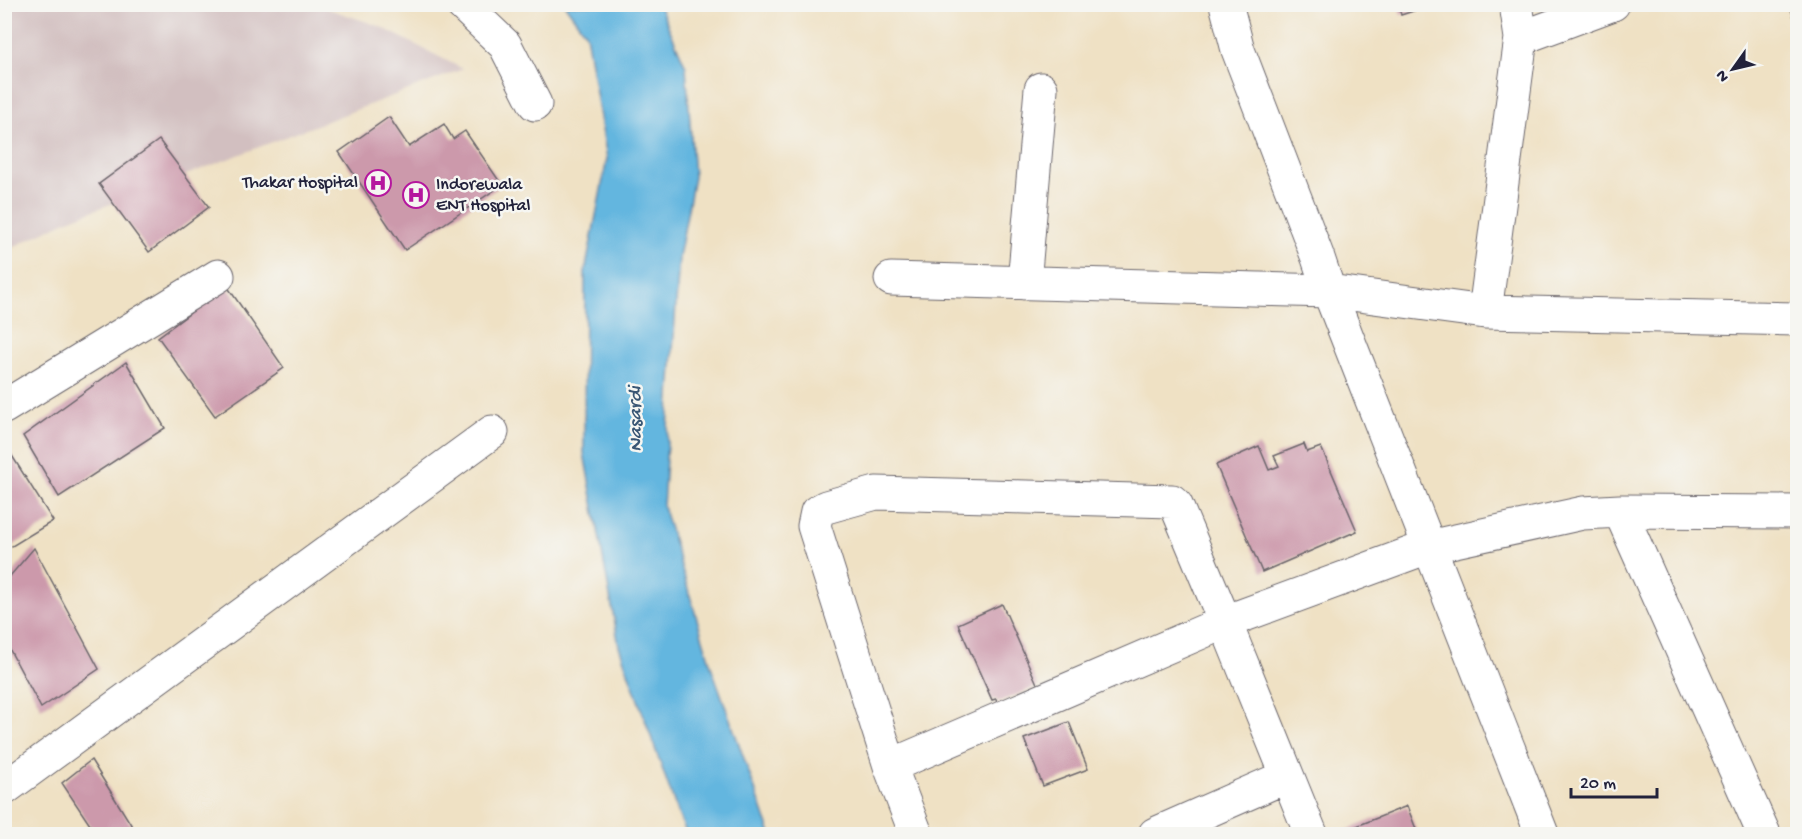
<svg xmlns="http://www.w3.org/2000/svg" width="1802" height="839" font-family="'Gochi Hand',sans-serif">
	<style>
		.industrial { fill: #d2bfc0 }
		.water { fill: #64b6df; stroke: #436c8d; stroke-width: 1.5 }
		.building { fill: #cc99ab }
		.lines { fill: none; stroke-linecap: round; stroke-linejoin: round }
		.minor-casing { stroke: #6a656b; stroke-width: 35 }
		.minor { stroke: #fff; stroke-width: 33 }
		.labels { text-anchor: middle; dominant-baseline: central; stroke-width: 5; stroke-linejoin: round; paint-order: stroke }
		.poi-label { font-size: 18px; fill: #22223b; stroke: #f6f6f2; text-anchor: end }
		.water-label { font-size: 20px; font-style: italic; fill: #395674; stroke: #f6f6f2 }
	</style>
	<rect width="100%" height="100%" fill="#f6f6f2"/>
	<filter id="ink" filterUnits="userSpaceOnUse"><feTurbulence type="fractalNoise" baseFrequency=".0167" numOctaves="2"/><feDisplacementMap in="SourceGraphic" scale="12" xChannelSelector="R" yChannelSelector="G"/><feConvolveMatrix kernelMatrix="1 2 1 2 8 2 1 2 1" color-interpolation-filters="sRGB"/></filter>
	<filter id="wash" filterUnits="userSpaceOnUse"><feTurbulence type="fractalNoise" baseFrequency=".008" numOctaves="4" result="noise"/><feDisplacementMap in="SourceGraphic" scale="24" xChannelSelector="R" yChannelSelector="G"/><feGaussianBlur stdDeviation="1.35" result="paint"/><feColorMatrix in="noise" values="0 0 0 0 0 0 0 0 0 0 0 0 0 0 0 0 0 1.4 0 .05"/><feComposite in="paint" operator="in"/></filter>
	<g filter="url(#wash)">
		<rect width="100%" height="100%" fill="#efe1c4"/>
		<path class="industrial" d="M5,5H317L379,26L463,69L66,221L5,251Z"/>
		<path class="water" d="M565,5H659L686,67L694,177L679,257L663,506L712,669L771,834H687L679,816L619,646L584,453L585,272L607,159L586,34Z"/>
		<g id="blocks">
			<path class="building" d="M1398,4H1432V5L1401,15Z
				M1789,4H1798V26H1797Z
				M389,117L409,147L444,124L453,139L465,131L502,185L405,250L339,152Z
				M159,140L209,207L149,252L99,184Z
				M227,286L284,368L215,416L158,337Z
				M126,362L165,428L59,497L23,436Z
				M4,443L53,521L4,551Z
				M1304,444L1307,452L1321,447L1357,531L1262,572L1216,465L1259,446L1269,470L1279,466L1274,456Z
				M34,548L99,669L41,708L4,639V583Z
				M1002,604L1038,686L997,703L996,699L992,700L958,624Z
				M1069,722L1088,769L1043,786L1024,739Z
				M91,760L135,831L130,834H96L62,783Z
				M1407,806L1418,834H1343L1342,832Z"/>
		</g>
	</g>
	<g filter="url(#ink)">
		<use href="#blocks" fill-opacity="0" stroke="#6a656b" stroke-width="1.5"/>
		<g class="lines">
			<defs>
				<path id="minor" d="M462,4L505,45L535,104
					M1226,4L1238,50L1318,258L1329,291L1542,834
					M1521,38L1613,4
					M891,279L1329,291L1485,312L1798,319
					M1024,283L1041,89
					M1485,312L1521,38L1516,4
					M4,407L218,276
					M1620,511L1798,512
					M890,766L814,526L817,512L826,507L876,493L1172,501L1176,505L1225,622L1428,547L1583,513L1620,511L1764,834
					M4,789L492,432
					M916,834L890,766L1225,622L1311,834
					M1155,834L1287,776"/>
			</defs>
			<use href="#minor" class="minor-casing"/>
			<use href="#minor" class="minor"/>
		</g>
	</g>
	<defs>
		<symbol id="hospital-ring" viewBox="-11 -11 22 22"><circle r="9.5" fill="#f6f6f2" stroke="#b5179e" stroke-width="1.5"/><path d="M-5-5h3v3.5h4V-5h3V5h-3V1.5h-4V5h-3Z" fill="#b5179e"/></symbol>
	</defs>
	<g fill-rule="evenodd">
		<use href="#hospital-ring" x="363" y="168" width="30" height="30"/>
		<use href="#hospital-ring" x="401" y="180" width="30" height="30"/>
	</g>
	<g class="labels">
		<g class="poi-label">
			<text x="358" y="183">Thakar Hospital</text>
			<text x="436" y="185" text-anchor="start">Indorewala<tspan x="436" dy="21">ENT Hospital</tspan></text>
		</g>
		<g class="water-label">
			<text transform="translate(637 419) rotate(-91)">Nasardi</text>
		</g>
	</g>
	<rect width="1802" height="839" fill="none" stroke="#f6f6f2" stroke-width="24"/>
	<g transform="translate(1733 69) rotate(236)" stroke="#f6f6f2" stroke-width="4.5" paint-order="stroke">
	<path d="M0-4.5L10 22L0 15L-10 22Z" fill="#22223b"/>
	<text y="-9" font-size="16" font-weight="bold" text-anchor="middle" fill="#22223b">N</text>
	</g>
	<path d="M1571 788v9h86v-9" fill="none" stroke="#22223b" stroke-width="3"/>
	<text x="1580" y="788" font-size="18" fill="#22223b" stroke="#f6f6f2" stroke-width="4.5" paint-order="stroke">20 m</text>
</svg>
